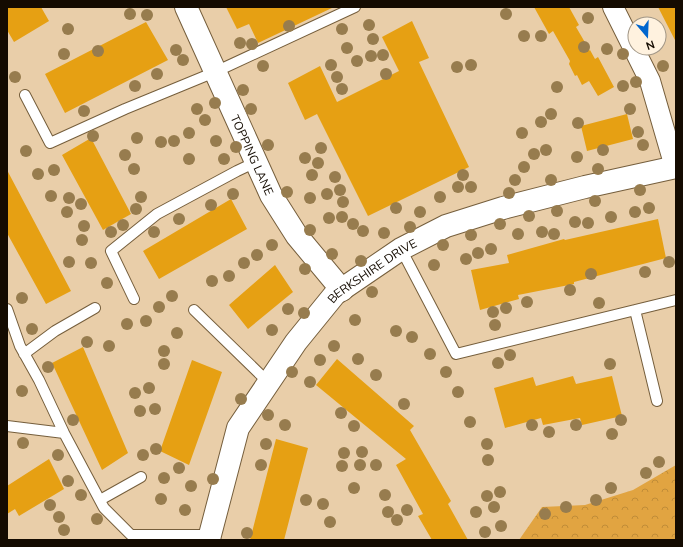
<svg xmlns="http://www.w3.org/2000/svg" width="683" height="547" font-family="Mulish,sans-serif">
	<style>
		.forest { fill: url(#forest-crowns) }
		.building { fill: #e6a013 }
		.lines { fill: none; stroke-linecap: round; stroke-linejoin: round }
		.lane-casing { stroke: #755e3c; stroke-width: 12 }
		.street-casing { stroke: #755e3c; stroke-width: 22 }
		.secondary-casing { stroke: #755e3c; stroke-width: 24 }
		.lane { stroke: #fff; stroke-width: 10 }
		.street { stroke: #fff; stroke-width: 20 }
		.secondary { stroke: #fff; stroke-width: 22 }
		.tree { fill: #977c4e }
		.labels { text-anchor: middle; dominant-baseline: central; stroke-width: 4; stroke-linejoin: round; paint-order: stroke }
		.street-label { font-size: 12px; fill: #140b01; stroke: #fff2df }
	</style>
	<defs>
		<pattern id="forest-crowns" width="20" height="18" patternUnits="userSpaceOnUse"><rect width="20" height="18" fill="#e1a441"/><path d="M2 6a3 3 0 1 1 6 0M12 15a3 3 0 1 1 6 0" fill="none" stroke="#c08c37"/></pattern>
	</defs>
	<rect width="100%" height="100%" fill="#e9cea9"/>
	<path class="forest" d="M676,465V540H519L542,507L585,505L633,490Z"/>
	<path class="building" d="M7,7H41L49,21L14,42L7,30Z
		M226,7H334L258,43L249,24L237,29Z
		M534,7H569L579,25L576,27L590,51V50L595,59L598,57L614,87L598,96L589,81L582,85L577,75L575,76L569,64L570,61L553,31L549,34Z
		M658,7H676V42Z
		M412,21L429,58L419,62L469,167L368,216L317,114L305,120L288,83L320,66L337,102L399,71L382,37Z
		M146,22L168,60L65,113L45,74Z
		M627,114L633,139L587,151L581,126Z
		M91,138L131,214L103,230L62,155Z
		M7,170L71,291L46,304L7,233Z
		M231,199L247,229L159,279L143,251Z
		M658,219L666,258L574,282V284L518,295L519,299L480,310L471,270L509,263L507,255L564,239L565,240Z
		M275,265L293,292L248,329L229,305Z
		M83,347L128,453L102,470L52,363Z
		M337,359L414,426L410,430L451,501L448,504L468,540H432L418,516L423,514L396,465L406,459L316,385Z
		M192,360L222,372L189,465L160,451Z
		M573,376L576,384L612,376L622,416L582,425L580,418L543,425L541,418L505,428L494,388L533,377L536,386Z
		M276,439L308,448L284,540H250Z
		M49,459L64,489L19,516L15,509L7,514V486Z"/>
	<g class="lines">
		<defs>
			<path id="lane" d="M25,95L50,143L125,109L215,72L355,7
				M401,249L456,354L676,300
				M134,299L111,251L157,214L237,171L256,162
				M7,309L20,346L39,380L64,433L104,508L131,535H210
				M194,310L269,383
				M635,310L657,401
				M24,354L55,331L95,308
				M7,426L64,433
				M100,500L141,477"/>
			<path id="street" d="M613,7L650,81L675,167"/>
			<g id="secondary">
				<path id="s1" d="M186,7L271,195L297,236L342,290"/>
				<path id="s2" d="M209,540L210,535L238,428L296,342L335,294L401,249L446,226L503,208L585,187L676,167"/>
			</g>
		</defs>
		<use href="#lane" class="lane-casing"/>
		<use href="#street" class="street-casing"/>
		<use href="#secondary" class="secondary-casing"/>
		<use href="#lane" class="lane"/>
		<use href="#street" class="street"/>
		<use href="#secondary" class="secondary"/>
	</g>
	<g class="tree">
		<circle cx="130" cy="14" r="6"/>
		<circle cx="506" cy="14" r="6"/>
		<circle cx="147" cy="15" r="6"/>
		<circle cx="588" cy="18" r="6"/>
		<circle cx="369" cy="25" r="6"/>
		<circle cx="289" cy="26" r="6"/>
		<circle cx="68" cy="29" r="6"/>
		<circle cx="342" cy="29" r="6"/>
		<circle cx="524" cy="36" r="6"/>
		<circle cx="541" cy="36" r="6"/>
		<circle cx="373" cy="39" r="6"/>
		<circle cx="240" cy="43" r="6"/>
		<circle cx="252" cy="44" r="6"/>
		<circle cx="584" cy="47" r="6"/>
		<circle cx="347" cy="48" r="6"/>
		<circle cx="607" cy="49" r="6"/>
		<circle cx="176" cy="50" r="6"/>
		<circle cx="98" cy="51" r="6"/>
		<circle cx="64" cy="54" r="6"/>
		<circle cx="623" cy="54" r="6"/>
		<circle cx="383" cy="55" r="6"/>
		<circle cx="371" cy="56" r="6"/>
		<circle cx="183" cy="60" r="6"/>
		<circle cx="357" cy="61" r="6"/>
		<circle cx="331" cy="65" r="6"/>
		<circle cx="471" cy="65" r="6"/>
		<circle cx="263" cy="66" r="6"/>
		<circle cx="663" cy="66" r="6"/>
		<circle cx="457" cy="67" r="6"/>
		<circle cx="157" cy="74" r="6"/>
		<circle cx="386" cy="74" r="6"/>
		<circle cx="15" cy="77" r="6"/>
		<circle cx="337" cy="77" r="6"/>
		<circle cx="636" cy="82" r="6"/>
		<circle cx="135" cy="86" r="6"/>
		<circle cx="623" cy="86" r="6"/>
		<circle cx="557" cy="87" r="6"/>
		<circle cx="342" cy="89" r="6"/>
		<circle cx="243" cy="90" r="6"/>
		<circle cx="215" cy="103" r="6"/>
		<circle cx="197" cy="109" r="6"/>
		<circle cx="251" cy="109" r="6"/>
		<circle cx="630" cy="109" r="6"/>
		<circle cx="84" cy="111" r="6"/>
		<circle cx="551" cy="114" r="6"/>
		<circle cx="205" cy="120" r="6"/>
		<circle cx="541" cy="122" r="6"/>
		<circle cx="578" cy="123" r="6"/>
		<circle cx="638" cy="132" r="6"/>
		<circle cx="189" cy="133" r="6"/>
		<circle cx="522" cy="133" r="6"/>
		<circle cx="93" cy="136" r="6"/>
		<circle cx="137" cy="138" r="6"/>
		<circle cx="174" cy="141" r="6"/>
		<circle cx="216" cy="141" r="6"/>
		<circle cx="161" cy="142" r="6"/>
		<circle cx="268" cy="145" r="6"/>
		<circle cx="643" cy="145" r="6"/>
		<circle cx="236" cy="147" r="6"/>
		<circle cx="321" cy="148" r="6"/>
		<circle cx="546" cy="150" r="6"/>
		<circle cx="603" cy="150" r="6"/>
		<circle cx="26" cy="151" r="6"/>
		<circle cx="534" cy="154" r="6"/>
		<circle cx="125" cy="155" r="6"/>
		<circle cx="577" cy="157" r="6"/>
		<circle cx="305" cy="158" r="6"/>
		<circle cx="189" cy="159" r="6"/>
		<circle cx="224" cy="159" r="6"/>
		<circle cx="318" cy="163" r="6"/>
		<circle cx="524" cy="167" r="6"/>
		<circle cx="134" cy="169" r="6"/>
		<circle cx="598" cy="169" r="6"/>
		<circle cx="54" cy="170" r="6"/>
		<circle cx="38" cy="174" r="6"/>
		<circle cx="312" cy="175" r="6"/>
		<circle cx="463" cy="175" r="6"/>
		<circle cx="335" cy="177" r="6"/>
		<circle cx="515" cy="180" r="6"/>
		<circle cx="551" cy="180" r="6"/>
		<circle cx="458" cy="187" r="6"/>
		<circle cx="471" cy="187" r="6"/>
		<circle cx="340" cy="190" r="6"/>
		<circle cx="640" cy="190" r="6"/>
		<circle cx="287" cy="192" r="6"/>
		<circle cx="509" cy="193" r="6"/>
		<circle cx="233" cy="194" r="6"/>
		<circle cx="327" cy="194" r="6"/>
		<circle cx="51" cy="196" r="6"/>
		<circle cx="141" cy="197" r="6"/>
		<circle cx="440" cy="197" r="6"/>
		<circle cx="69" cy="198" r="6"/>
		<circle cx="310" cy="198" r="6"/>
		<circle cx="595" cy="201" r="6"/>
		<circle cx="343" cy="202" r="6"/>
		<circle cx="81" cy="204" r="6"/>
		<circle cx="211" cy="205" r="6"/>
		<circle cx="396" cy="208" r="6"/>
		<circle cx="649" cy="208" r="6"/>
		<circle cx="136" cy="209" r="6"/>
		<circle cx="557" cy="211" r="6"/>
		<circle cx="67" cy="212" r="6"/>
		<circle cx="420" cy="212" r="6"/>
		<circle cx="635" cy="212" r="6"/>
		<circle cx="529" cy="216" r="6"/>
		<circle cx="342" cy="217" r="6"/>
		<circle cx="611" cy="217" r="6"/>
		<circle cx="329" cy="218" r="6"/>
		<circle cx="179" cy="219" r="6"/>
		<circle cx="575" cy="222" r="6"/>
		<circle cx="588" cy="223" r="6"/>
		<circle cx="353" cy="224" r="6"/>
		<circle cx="500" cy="224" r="6"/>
		<circle cx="123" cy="225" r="6"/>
		<circle cx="84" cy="226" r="6"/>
		<circle cx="410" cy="227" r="6"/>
		<circle cx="310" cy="230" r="6"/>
		<circle cx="363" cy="231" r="6"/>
		<circle cx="111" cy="232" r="6"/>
		<circle cx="154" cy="232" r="6"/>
		<circle cx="542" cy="232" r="6"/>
		<circle cx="384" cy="233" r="6"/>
		<circle cx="518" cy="234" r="6"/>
		<circle cx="554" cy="234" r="6"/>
		<circle cx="471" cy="235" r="6"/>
		<circle cx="82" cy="240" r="6"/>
		<circle cx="272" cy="245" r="6"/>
		<circle cx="443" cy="245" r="6"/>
		<circle cx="491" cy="249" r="6"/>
		<circle cx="478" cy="253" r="6"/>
		<circle cx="332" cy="254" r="6"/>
		<circle cx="257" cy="255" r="6"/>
		<circle cx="466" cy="259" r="6"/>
		<circle cx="361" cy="261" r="6"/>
		<circle cx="69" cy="262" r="6"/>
		<circle cx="669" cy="262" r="6"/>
		<circle cx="91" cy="263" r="6"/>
		<circle cx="244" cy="263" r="6"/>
		<circle cx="434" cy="265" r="6"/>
		<circle cx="305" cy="269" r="6"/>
		<circle cx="645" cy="272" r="6"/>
		<circle cx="591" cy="274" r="6"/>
		<circle cx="229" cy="276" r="6"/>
		<circle cx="212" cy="281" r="6"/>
		<circle cx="107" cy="283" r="6"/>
		<circle cx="570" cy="290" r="6"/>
		<circle cx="372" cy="292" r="6"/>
		<circle cx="172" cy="296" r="6"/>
		<circle cx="22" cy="298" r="6"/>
		<circle cx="527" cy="302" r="6"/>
		<circle cx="599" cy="303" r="6"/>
		<circle cx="159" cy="307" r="6"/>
		<circle cx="506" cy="308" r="6"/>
		<circle cx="288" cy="309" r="6"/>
		<circle cx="493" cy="312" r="6"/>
		<circle cx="304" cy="313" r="6"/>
		<circle cx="355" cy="320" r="6"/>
		<circle cx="146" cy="321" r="6"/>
		<circle cx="127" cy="324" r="6"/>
		<circle cx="495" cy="325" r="6"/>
		<circle cx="32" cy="329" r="6"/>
		<circle cx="272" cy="330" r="6"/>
		<circle cx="396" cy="331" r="6"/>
		<circle cx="177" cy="333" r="6"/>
		<circle cx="412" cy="337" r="6"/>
		<circle cx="87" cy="342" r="6"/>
		<circle cx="109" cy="346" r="6"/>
		<circle cx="334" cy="346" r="6"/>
		<circle cx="164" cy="351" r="6"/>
		<circle cx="430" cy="354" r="6"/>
		<circle cx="510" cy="355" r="6"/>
		<circle cx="358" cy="359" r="6"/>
		<circle cx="320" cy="360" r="6"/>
		<circle cx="498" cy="363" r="6"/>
		<circle cx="164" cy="364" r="6"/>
		<circle cx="610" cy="364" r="6"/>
		<circle cx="48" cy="367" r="6"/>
		<circle cx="292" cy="372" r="6"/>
		<circle cx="446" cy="372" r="6"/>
		<circle cx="376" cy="375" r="6"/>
		<circle cx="310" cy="382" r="6"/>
		<circle cx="149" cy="388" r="6"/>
		<circle cx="22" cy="391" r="6"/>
		<circle cx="458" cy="392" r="6"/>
		<circle cx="135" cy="393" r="6"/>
		<circle cx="241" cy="399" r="6"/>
		<circle cx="404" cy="404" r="6"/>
		<circle cx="155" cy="409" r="6"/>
		<circle cx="140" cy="411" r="6"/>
		<circle cx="341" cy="413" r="6"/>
		<circle cx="268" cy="415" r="6"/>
		<circle cx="73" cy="420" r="6"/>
		<circle cx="621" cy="420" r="6"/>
		<circle cx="470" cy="422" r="6"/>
		<circle cx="285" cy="425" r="6"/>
		<circle cx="532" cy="425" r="6"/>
		<circle cx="576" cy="425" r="6"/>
		<circle cx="354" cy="426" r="6"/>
		<circle cx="549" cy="432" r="6"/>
		<circle cx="612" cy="434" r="6"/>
		<circle cx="23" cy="443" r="6"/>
		<circle cx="266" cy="444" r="6"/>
		<circle cx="487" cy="444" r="6"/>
		<circle cx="156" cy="449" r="6"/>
		<circle cx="362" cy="452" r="6"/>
		<circle cx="344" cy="453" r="6"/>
		<circle cx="58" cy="455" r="6"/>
		<circle cx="143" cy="455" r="6"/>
		<circle cx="488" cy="460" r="6"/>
		<circle cx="659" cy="462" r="6"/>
		<circle cx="261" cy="465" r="6"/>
		<circle cx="360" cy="465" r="6"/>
		<circle cx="376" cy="465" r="6"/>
		<circle cx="342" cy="466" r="6"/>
		<circle cx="179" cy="468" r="6"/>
		<circle cx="646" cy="473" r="6"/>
		<circle cx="164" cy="478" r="6"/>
		<circle cx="213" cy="479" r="6"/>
		<circle cx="68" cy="481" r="6"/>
		<circle cx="191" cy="486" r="6"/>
		<circle cx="354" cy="488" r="6"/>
		<circle cx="611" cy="488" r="6"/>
		<circle cx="500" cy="492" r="6"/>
		<circle cx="81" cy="495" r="6"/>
		<circle cx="385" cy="495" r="6"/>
		<circle cx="487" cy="496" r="6"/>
		<circle cx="161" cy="499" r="6"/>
		<circle cx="306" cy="500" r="6"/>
		<circle cx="596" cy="500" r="6"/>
		<circle cx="323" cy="504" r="6"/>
		<circle cx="50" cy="505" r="6"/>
		<circle cx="494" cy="507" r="6"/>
		<circle cx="566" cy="507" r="6"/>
		<circle cx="185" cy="510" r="6"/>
		<circle cx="407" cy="510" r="6"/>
		<circle cx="388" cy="512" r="6"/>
		<circle cx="476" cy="512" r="6"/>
		<circle cx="545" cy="514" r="6"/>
		<circle cx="59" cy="517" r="6"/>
		<circle cx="97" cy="519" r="6"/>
		<circle cx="397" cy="520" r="6"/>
		<circle cx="330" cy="522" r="6"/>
		<circle cx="501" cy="526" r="6"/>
		<circle cx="64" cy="530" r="6"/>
		<circle cx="485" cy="532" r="6"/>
		<circle cx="247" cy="533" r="6"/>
	</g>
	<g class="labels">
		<g class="street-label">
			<text stroke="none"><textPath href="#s1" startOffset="162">TOPPING LANE</textPath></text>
			<text stroke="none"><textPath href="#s2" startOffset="325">BERKSHIRE DRIVE</textPath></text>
		</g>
	</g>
	<rect width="683" height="547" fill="none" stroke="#140b01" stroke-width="16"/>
	<g transform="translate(647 36) rotate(161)"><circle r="19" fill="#fff2df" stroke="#a19686"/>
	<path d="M0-3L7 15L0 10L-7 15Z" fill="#0066ce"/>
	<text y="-6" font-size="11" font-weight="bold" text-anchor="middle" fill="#140b01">N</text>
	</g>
</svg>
